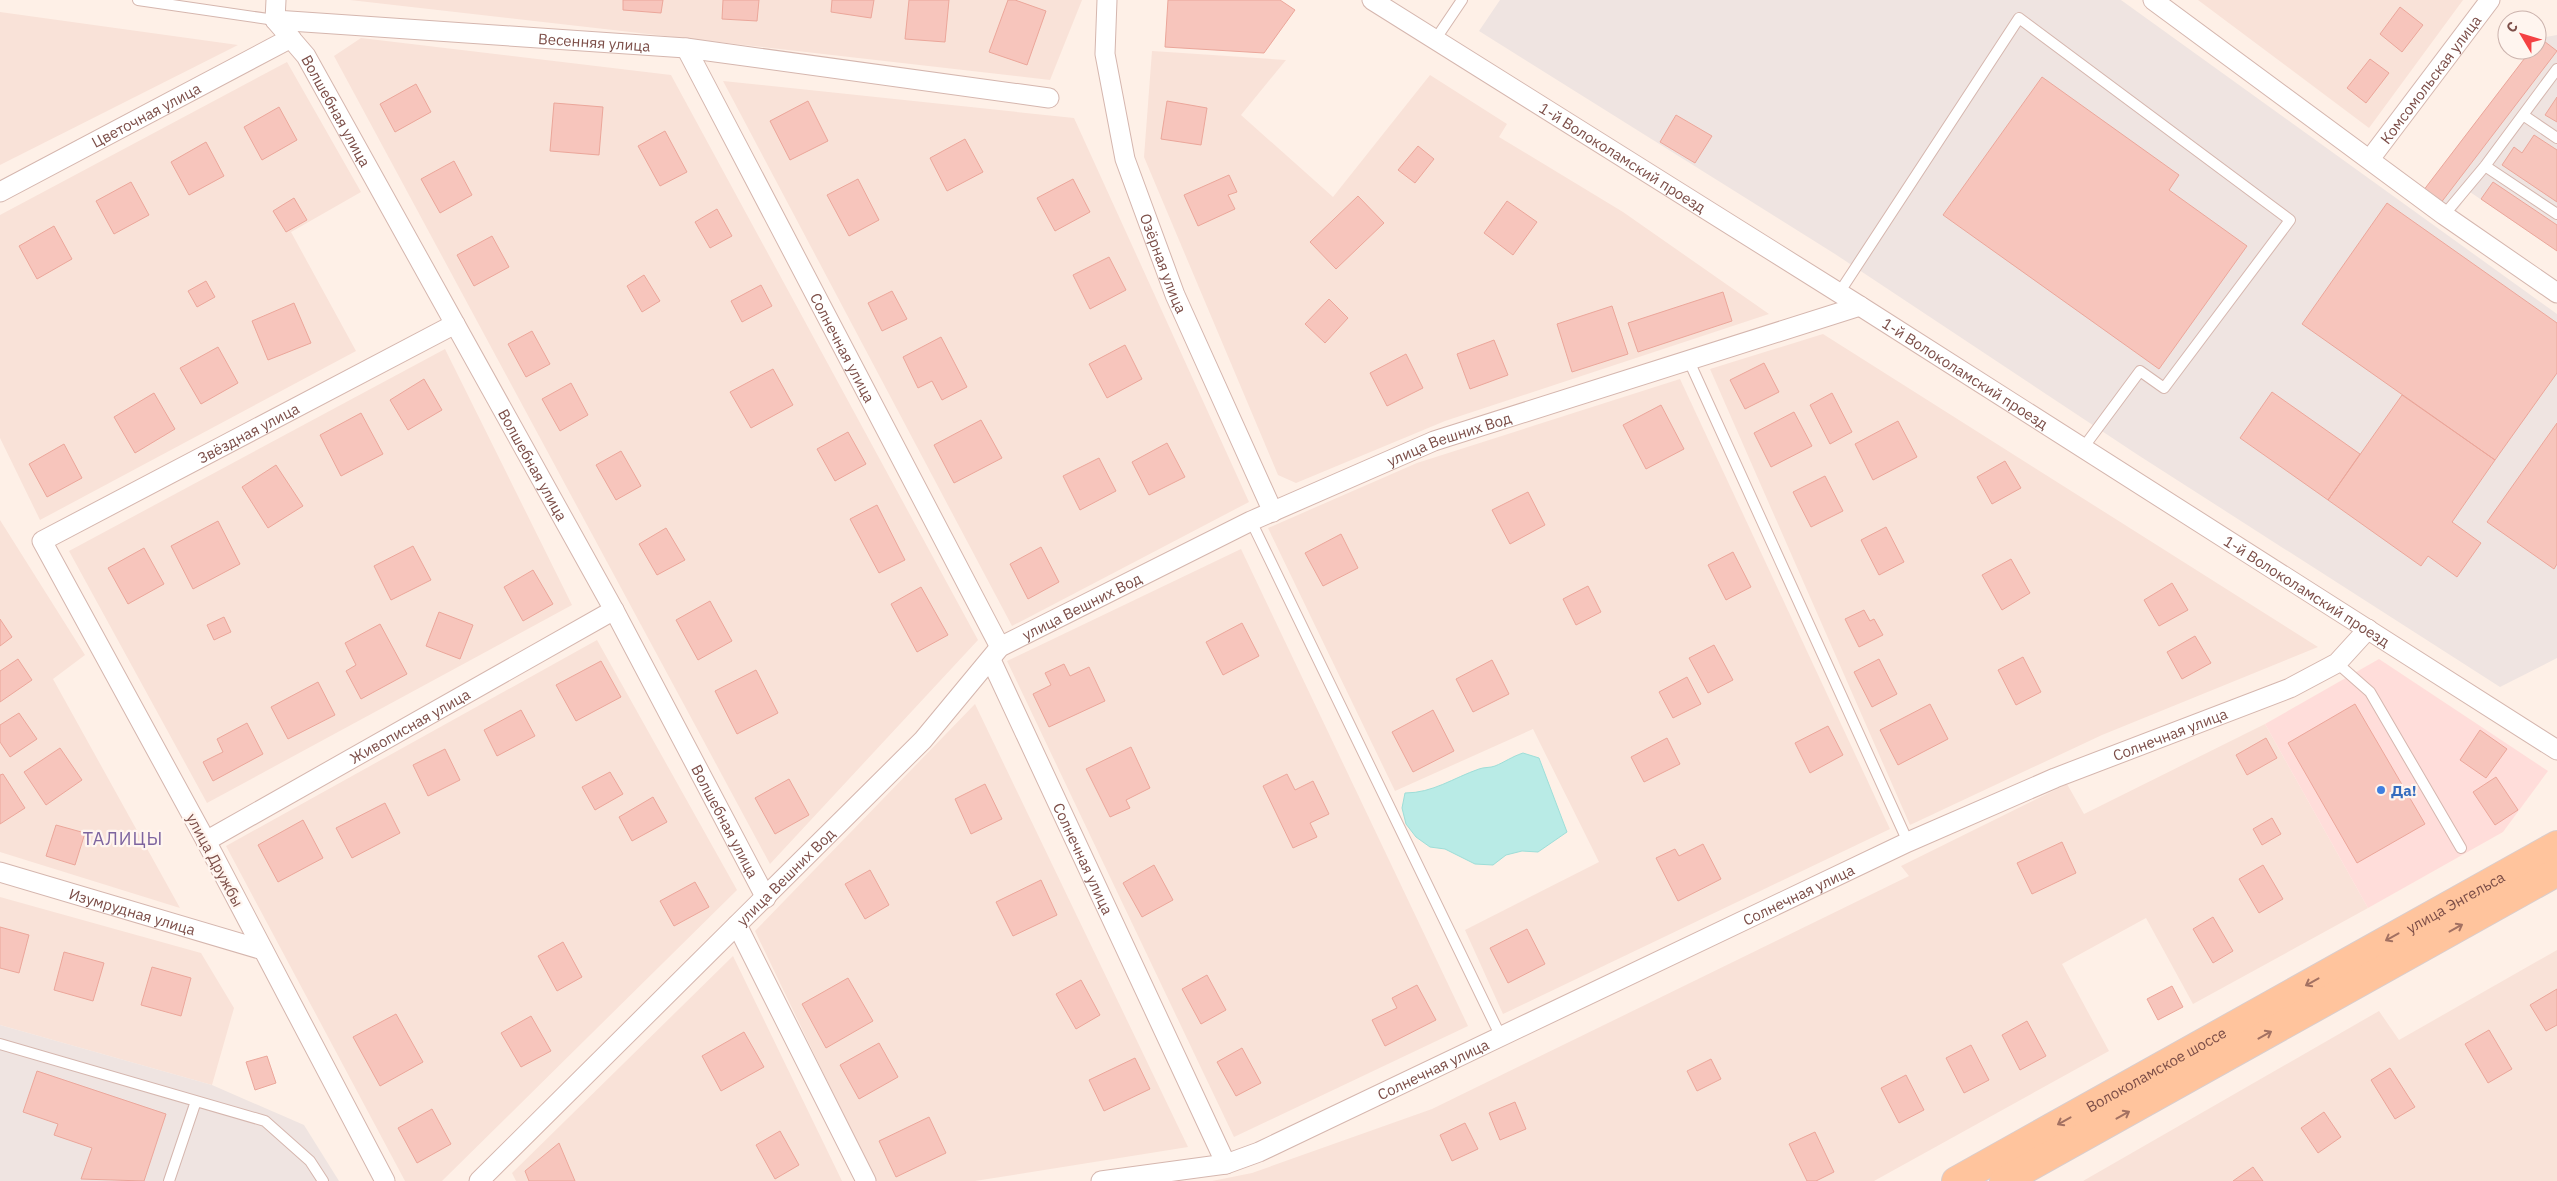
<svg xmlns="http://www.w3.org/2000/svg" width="2557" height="1181" font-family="'IBM Plex Sans',sans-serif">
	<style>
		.residential { fill: #f9e2d8 }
		.commercial { fill: #ffddda }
		.industrial { fill: #efe4e1 }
		.water { fill: #b9ebe6; stroke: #9eded8 }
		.building { fill: #f7c5bc; stroke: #eba69a }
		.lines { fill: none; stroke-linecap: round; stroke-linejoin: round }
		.service-casing { stroke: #d5b6ae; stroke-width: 12 }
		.minor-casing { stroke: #d5b6ae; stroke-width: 21 }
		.primary-casing { stroke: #dacdcc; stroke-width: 30 }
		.service { stroke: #fff; stroke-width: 10 }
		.minor { stroke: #fff; stroke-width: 19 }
		.primary { stroke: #ffc49d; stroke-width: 28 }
		.oneway { stroke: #a37162 }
		.shop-dot { fill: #3f7fe0; stroke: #fff5ef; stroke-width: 2 }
		.labels { text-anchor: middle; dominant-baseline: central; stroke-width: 4.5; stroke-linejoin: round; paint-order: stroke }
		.street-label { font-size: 15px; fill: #7c4e48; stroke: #fff5ef }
		.shop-label { font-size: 15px; font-weight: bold; fill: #366cbe; stroke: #fff5ef; text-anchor: start }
		.quarter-label { font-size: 18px; letter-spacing: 1px; fill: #7d649f; stroke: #fff5ef }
	</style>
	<rect width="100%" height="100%" fill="#fef0e7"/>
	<path class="residential" d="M350,0H1082L1050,80Z
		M2198,0H2463L2369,128Z
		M0,12L238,45L0,165Z
		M361,38L671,75L978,640L770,864L334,56Z
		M1152,51L1286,60L1241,115L1333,197L1430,75L1507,124L1499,137L1623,212L1769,314L1445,421L1296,483L1278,475L1144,157Z
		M287,62L361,192L291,232L356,351L40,520L0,438V215Z
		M723,81L1074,118L1249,502L1012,626Z
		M1823,334L2318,647L2102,735L1910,825L1710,369Z
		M445,349L572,605L207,803L69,551Z
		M1680,379L1890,829L1503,1014L1465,930L1599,862L1533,729L1395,791L1268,528L1417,463Z
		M0,520L85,655L53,679L180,908L0,852Z
		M1241,549L1468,1026L1234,1137L1007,661Z
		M597,640L737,890L442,1181H405L226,846Z
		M975,704L1188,1147L975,1181H875L755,931Z
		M2265,724L2368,908L2193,1004L2146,918L2062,964L2109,1051L1874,1181H1212L1252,1173L1432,1109L1909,876L1901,866L2067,784L2084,814Z
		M0,897L201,953L234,1008L212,1085L0,1025Z
		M2557,950V1181H2083L2379,1011L2399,1040Z
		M733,956L842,1181H516L512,1173Z"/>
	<path class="commercial" d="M2379,659L2548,771L2503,832L2368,908L2265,724Z"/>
	<path class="industrial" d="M1500,0H2121L2557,314V658L2500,687L2138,455L1835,254L1479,31Z
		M2557,35V251L2470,192L2455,213L2423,191L2531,50H2537V42L2540,38Z
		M0,1025L212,1085L304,1125L339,1181H0Z"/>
	<path class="water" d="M1523,753L1539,758L1567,832L1538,852L1522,851L1506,855L1493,865L1475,864L1445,849L1430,847L1416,837L1406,824L1402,808L1405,793C1433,793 1453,778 1479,769C1484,767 1490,768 1495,766C1505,762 1511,757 1523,753Z"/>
	<path class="building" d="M623,0H663L661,13L623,10Z
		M723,0H759L757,21L722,19Z
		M832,0H874L871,18L831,12Z
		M909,0H949L945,42L905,39Z
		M1008,0H1015L1046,11L1027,65L989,52Z
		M1168,0H1280L1295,10L1264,53L1165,47Z
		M2400,7L2423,25L2402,52L2380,34Z
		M2540,38L2557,51L2440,204L2423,191L2531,50H2537V42Z
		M2370,59L2389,73L2366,103L2347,88Z
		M2042,77L2179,175L2169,190L2247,246L2159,369L1943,215Z
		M416,84L431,112L395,132L380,104Z
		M2557,97V122L2545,115Z
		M808,101L828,141L790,160L770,121Z
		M1167,101L1207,108L1201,145L1161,139Z
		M554,103L603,107L599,155L550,151Z
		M279,107L297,140L262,160L244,127Z
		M1676,115L1712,136L1695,163L1660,142Z
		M665,131L687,172L660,186L638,146Z
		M2534,135L2557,150V202L2502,165L2514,147L2522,153Z
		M965,139L983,172L947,191L930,158Z
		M206,142L224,176L189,195L171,162Z
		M1418,146L1434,159L1415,183L1398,170Z
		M454,161L472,195L440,213L421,179Z
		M1229,175L1237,192L1228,195L1235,209L1198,226L1184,195Z
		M858,179L879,220L849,236L827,195Z
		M1073,179L1090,212L1055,231L1037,198Z
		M131,182L149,215L114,234L96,201Z
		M2493,182L2557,225V251L2481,199Z
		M1358,196L1384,223L1336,269L1310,242Z
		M294,198L307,220L286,232L273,211Z
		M1507,201L1537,222L1513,255L1484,233Z
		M2387,203L2557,323V373L2495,460L2302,324Z
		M717,209L732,236L710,248L695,222Z
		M54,226L72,259L37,279L19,246Z
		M492,236L509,267L474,286L457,255Z
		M1109,257L1126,290L1090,309L1073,275Z
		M644,275L660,301L642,312L627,286Z
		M206,281L215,297L197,307L188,291Z
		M761,285L772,306L742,322L731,301Z
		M892,291L907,319L882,331L868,303Z
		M1723,292L1732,321L1638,352L1628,323Z
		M1329,299L1348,318L1325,343L1305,324Z
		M294,303L311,343L268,360L252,321Z
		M1612,306L1628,354L1572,372L1557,324Z
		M532,331L550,364L526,377L508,344Z
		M941,337L967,387L942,400L932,381L918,388L903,357Z
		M1494,340L1508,375L1470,389L1457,354Z
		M1125,345L1142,379L1107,398L1089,364Z
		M218,347L238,383L201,404L180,368Z
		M1406,354L1423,388L1387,406L1370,373Z
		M1764,363L1779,392L1745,409L1730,380Z
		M773,369L793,405L751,428L730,392Z
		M424,379L442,410L408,430L390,400Z
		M571,383L588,415L560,431L542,399Z
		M2272,392L2360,454L2328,500L2240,438Z
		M154,393L175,429L135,453L114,417Z
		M1832,393L1852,432L1830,444L1810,405Z
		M2402,395L2495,460L2452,522L2481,543L2457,577L2428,556L2421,566L2328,500Z
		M1661,405L1684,449L1646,469L1623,425Z
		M1794,412L1812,446L1771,467L1754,433Z
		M361,413L383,454L341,476L320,435Z
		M981,420L1002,458L954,483L934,445Z
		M1898,421L1917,457L1873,480L1855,444Z
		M2557,423V564L2554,569L2487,522Z
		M848,432L866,464L835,481L817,449Z
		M1167,443L1185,477L1149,495L1132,462Z
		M64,444L82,478L47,497L29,464Z
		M621,451L641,486L616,500L596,465Z
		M1099,458L1116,491L1080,510L1063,476Z
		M2005,461L2021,488L1992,504L1977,477Z
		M276,465L303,506L268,528L242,487Z
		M1825,476L1843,511L1811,527L1793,492Z
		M1528,492L1545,525L1510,544L1492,510Z
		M877,505L905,560L879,573L850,519Z
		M218,521L240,564L193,589L171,546Z
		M1886,527L1904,562L1879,575L1861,540Z
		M666,528L685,560L657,575L639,544Z
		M1341,534L1358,568L1323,586L1305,553Z
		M413,546L431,580L391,600L374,566Z
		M1041,547L1059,582L1028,599L1010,564Z
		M144,548L164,584L128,604L108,568Z
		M1733,552L1751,587L1726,600L1708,565Z
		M2011,559L2030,593L2002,610L1982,575Z
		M533,570L553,604L523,621L504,587Z
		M2172,583L2188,610L2159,626L2144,600Z
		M1588,586L1601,612L1576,625L1563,599Z
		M921,587L948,635L917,652L891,604Z
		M710,601L732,641L698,660L676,620Z
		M1864,610L1870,621L1874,619L1883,635L1859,647L1845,619Z
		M439,612L473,625L460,659L426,646Z
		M224,617L231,632L214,640L207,625Z
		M0,619L12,637L0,646Z
		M1242,623L1259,656L1223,675L1206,642Z
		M380,624L407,674L361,699L346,671L356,665L345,643Z
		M2195,636L2211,663L2182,679L2167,652Z
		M1714,645L1733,680L1708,693L1689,658Z
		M2023,657L2041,692L2016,705L1998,670Z
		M18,659L32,680L0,702V671Z
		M1879,659L1897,694L1872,707L1854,672Z
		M1492,660L1509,694L1473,712L1456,679Z
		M601,661L621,697L576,721L556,685Z
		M1064,664L1070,676L1089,667L1105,701L1049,727L1033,694L1051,685L1045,673Z
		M756,670L778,713L737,734L715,691Z
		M1687,677L1701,704L1673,718L1659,692Z
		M318,682L335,715L288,739L271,707Z
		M1930,704L1948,739L1898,765L1880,730Z
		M2355,704L2425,824L2357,863L2288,743Z
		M521,710L535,736L497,756L484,730Z
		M1433,710L1454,751L1413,772L1392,732Z
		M19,713L37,739L10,757L0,742V725Z
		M247,723L263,754L213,781L203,762L223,752L217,739Z
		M1828,726L1843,755L1810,773L1795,743Z
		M2480,730L2507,749L2486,778L2460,760Z
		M1667,738L1680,764L1644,782L1631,757Z
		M2266,738L2277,758L2247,775L2236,755Z
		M1131,747L1150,788L1126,800L1130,808L1110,817L1086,769Z
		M60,748L82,780L46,805L24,772Z
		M445,749L460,780L428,796L413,765Z
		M610,772L623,794L595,810L582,787Z
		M3,774L25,808L0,824V775Z
		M1287,774L1295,790L1313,781L1329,814L1310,823L1317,837L1293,848L1263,786Z
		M2496,777L2518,810L2495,825L2473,792Z
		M789,779L809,815L775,834L755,798Z
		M985,784L1002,819L971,834L955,799Z
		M653,797L667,822L632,841L619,817Z
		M385,803L400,833L352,858L336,828Z
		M2272,818L2281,834L2262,845L2253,829Z
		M303,820L323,858L278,882L258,845Z
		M56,825L85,833L75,865L46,856Z
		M2062,842L2076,873L2032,894L2017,863Z
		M1703,844L1721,879L1678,901L1656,858L1675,849L1679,856Z
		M1154,865L1173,900L1142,917L1123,883Z
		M2263,865L2283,899L2259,913L2239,879Z
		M870,870L889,905L865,919L845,884Z
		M1041,880L1057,915L1013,936L996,902Z
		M695,882L709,907L674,926L660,901Z
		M2213,917L2233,951L2213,963L2193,929Z
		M0,927L29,935L19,973L0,968Z
		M1527,929L1545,964L1508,983L1490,948Z
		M563,942L582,977L557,991L538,956Z
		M64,952L104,963L93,1001L54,990Z
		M152,967L191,978L181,1016L141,1005Z
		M1207,975L1226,1010L1201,1024L1182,989Z
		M848,978L873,1021L826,1048L802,1004Z
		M1081,980L1100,1015L1076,1029L1056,994Z
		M1417,985L1436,1020L1385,1046L1372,1020L1397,1008L1392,998Z
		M2172,986L2183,1007L2158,1020L2147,999Z
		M2557,989V1025L2546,1031L2530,1005Z
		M396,1014L423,1062L380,1086L353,1037Z
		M531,1016L551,1051L521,1067L501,1033Z
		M2027,1021L2046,1056L2020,1070L2002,1035Z
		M2489,1030L2512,1069L2488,1083L2465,1044Z
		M744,1032L764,1067L721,1091L702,1056Z
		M879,1043L898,1077L859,1099L840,1065Z
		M1971,1045L1989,1080L1964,1093L1946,1058Z
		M1242,1048L1261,1083L1236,1096L1217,1062Z
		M267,1056L276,1083L255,1090L246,1062Z
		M1135,1058L1150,1089L1104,1111L1089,1080Z
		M1711,1059L1721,1079L1697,1091L1687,1071Z
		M2390,1068L2415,1107L2395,1119L2371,1080Z
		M37,1071L166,1114L144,1181L81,1179L92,1148L54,1135L58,1124L23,1112Z
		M1906,1075L1924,1110L1899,1123L1881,1088Z
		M1515,1102L1526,1129L1500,1140L1489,1113Z
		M432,1109L451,1144L417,1163L398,1128Z
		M2324,1112L2341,1137L2318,1153L2301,1128Z
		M929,1117L946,1153L896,1177L879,1141Z
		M1465,1123L1478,1149L1452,1161L1440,1135Z
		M780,1131L799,1165L775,1179L756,1145Z
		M1815,1132L1834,1172L1816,1181H1807L1789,1144Z
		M559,1143L575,1181H529L525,1171Z
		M2253,1167L2263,1181H2233Z"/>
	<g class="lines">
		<defs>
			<path id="service" d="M138,0L275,20
				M1435,40L1462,0
				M2523,115L2557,138
				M2485,166L2557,214
				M2444,215L2485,166L2557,69
				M1839,293L2019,18L2290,220L2164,388L2140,371L2083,448
				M1689,361L1908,842
				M1251,521L1501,1037
				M2337,663L2370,692L2461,848
				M0,1044L265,1121L310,1161L323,1181
				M169,1181L196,1101"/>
			<g id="minor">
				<path id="s1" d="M276,0L275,20L306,56L614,610L766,898"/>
				<path id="s2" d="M1107,0L1105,54L1125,159L1175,295L1273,512"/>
				<path id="s3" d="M1372,0L1860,306L2557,750"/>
				<path d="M2153,0L2444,215L2557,293"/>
				<path id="s4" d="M275,20L686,48L1049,98"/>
				<path id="s5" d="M686,48L1000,647"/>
				<path id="s6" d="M2370,159L2490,0"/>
				<path id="s7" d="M0,192L291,38"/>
				<path id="s8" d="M991,660L1226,1164"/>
				<path id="s9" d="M206,841L614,610"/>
				<path id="s10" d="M0,872L263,950"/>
				<path d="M737,925L866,1181"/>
				<path id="s11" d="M385,1181L206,841L42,541L455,324"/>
				<path id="s12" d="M479,1181L923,740L1000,647L1251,521L1434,441L1860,306"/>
				<path id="s13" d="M1101,1181L1226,1164L1259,1152L1908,842L2055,778L2290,688L2337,663L2368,629"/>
			</g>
			<g id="primary">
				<path id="s14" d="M1956,1181L2557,845"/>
				<path d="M2004,1181L2557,872"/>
			</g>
		</defs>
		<use href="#service" class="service-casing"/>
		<use href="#minor" class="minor-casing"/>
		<use href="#primary" class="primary-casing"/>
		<use href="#service" class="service"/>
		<use href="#minor" class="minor"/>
		<use href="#primary" class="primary"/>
	</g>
	<defs><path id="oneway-shaft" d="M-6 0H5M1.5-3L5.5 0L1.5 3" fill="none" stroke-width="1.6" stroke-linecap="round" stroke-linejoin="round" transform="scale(1.25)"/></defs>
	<g class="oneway">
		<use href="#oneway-shaft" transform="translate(2456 928) rotate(-29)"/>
		<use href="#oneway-shaft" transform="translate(2392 937) rotate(151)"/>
		<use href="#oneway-shaft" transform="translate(2312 982) rotate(151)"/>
		<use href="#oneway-shaft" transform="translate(2265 1035) rotate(-29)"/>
		<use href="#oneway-shaft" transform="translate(2123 1115) rotate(-29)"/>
		<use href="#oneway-shaft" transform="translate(2064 1121) rotate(151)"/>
	</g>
	<circle class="shop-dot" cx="2381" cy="790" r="5"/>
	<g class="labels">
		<g class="street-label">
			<text stroke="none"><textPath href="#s4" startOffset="320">Весенняя улица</textPath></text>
			<text stroke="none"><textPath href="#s6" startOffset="100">Комсомольская улица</textPath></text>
			<text stroke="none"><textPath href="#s1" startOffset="130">Волшебная улица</textPath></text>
			<text stroke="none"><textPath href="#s7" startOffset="165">Цветочная улица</textPath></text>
			<text stroke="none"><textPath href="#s3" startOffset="296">1-й Волоколамский проезд</textPath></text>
			<text stroke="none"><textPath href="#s2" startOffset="272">Озёрная улица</textPath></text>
			<text stroke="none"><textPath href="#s5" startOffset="338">Солнечная улица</textPath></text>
			<text stroke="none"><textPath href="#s3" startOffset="701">1-й Волоколамский проезд</textPath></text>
			<text stroke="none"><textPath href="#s11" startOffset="959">Звёздная улица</textPath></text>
			<text stroke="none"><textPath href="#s12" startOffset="1242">улица Вешних Вод</textPath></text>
			<text stroke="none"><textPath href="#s1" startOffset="535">Волшебная улица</textPath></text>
			<text stroke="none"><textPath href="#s3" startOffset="1106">1-й Волоколамский проезд</textPath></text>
			<text stroke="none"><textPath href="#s12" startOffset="838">улица Вешних Вод</textPath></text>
			<text stroke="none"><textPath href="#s9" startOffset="234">Живописная улица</textPath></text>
			<text stroke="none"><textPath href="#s13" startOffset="1164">Солнечная улица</textPath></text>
			<text stroke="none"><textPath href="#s1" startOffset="940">Волшебная улица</textPath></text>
			<text stroke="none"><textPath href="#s8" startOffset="219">Солнечная улица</textPath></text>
			<text transform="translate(215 860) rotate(62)">улица Дружбы</text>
			<text stroke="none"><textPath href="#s12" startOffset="432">улица Вешних Вод</textPath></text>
			<text stroke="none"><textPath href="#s13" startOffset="759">Солнечная улица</textPath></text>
			<text stroke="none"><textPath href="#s14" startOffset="572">улица Энгельса</textPath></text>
			<text stroke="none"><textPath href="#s10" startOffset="138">Изумрудная улица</textPath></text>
			<text stroke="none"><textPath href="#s13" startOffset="354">Солнечная улица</textPath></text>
			<text stroke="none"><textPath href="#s14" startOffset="229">Волоколамское шоссе</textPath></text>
		</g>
		<g class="shop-label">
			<text x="2391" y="790">Да!</text>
		</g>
		<g class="quarter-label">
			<text x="123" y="838">ТАЛИЦЫ</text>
		</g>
	</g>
	<g transform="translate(2522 35) rotate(308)"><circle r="24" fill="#fff5ef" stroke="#cbb2ac"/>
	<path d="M0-4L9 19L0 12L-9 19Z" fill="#f44143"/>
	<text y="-8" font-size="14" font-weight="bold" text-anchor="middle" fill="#7c4e48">С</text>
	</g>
</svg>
